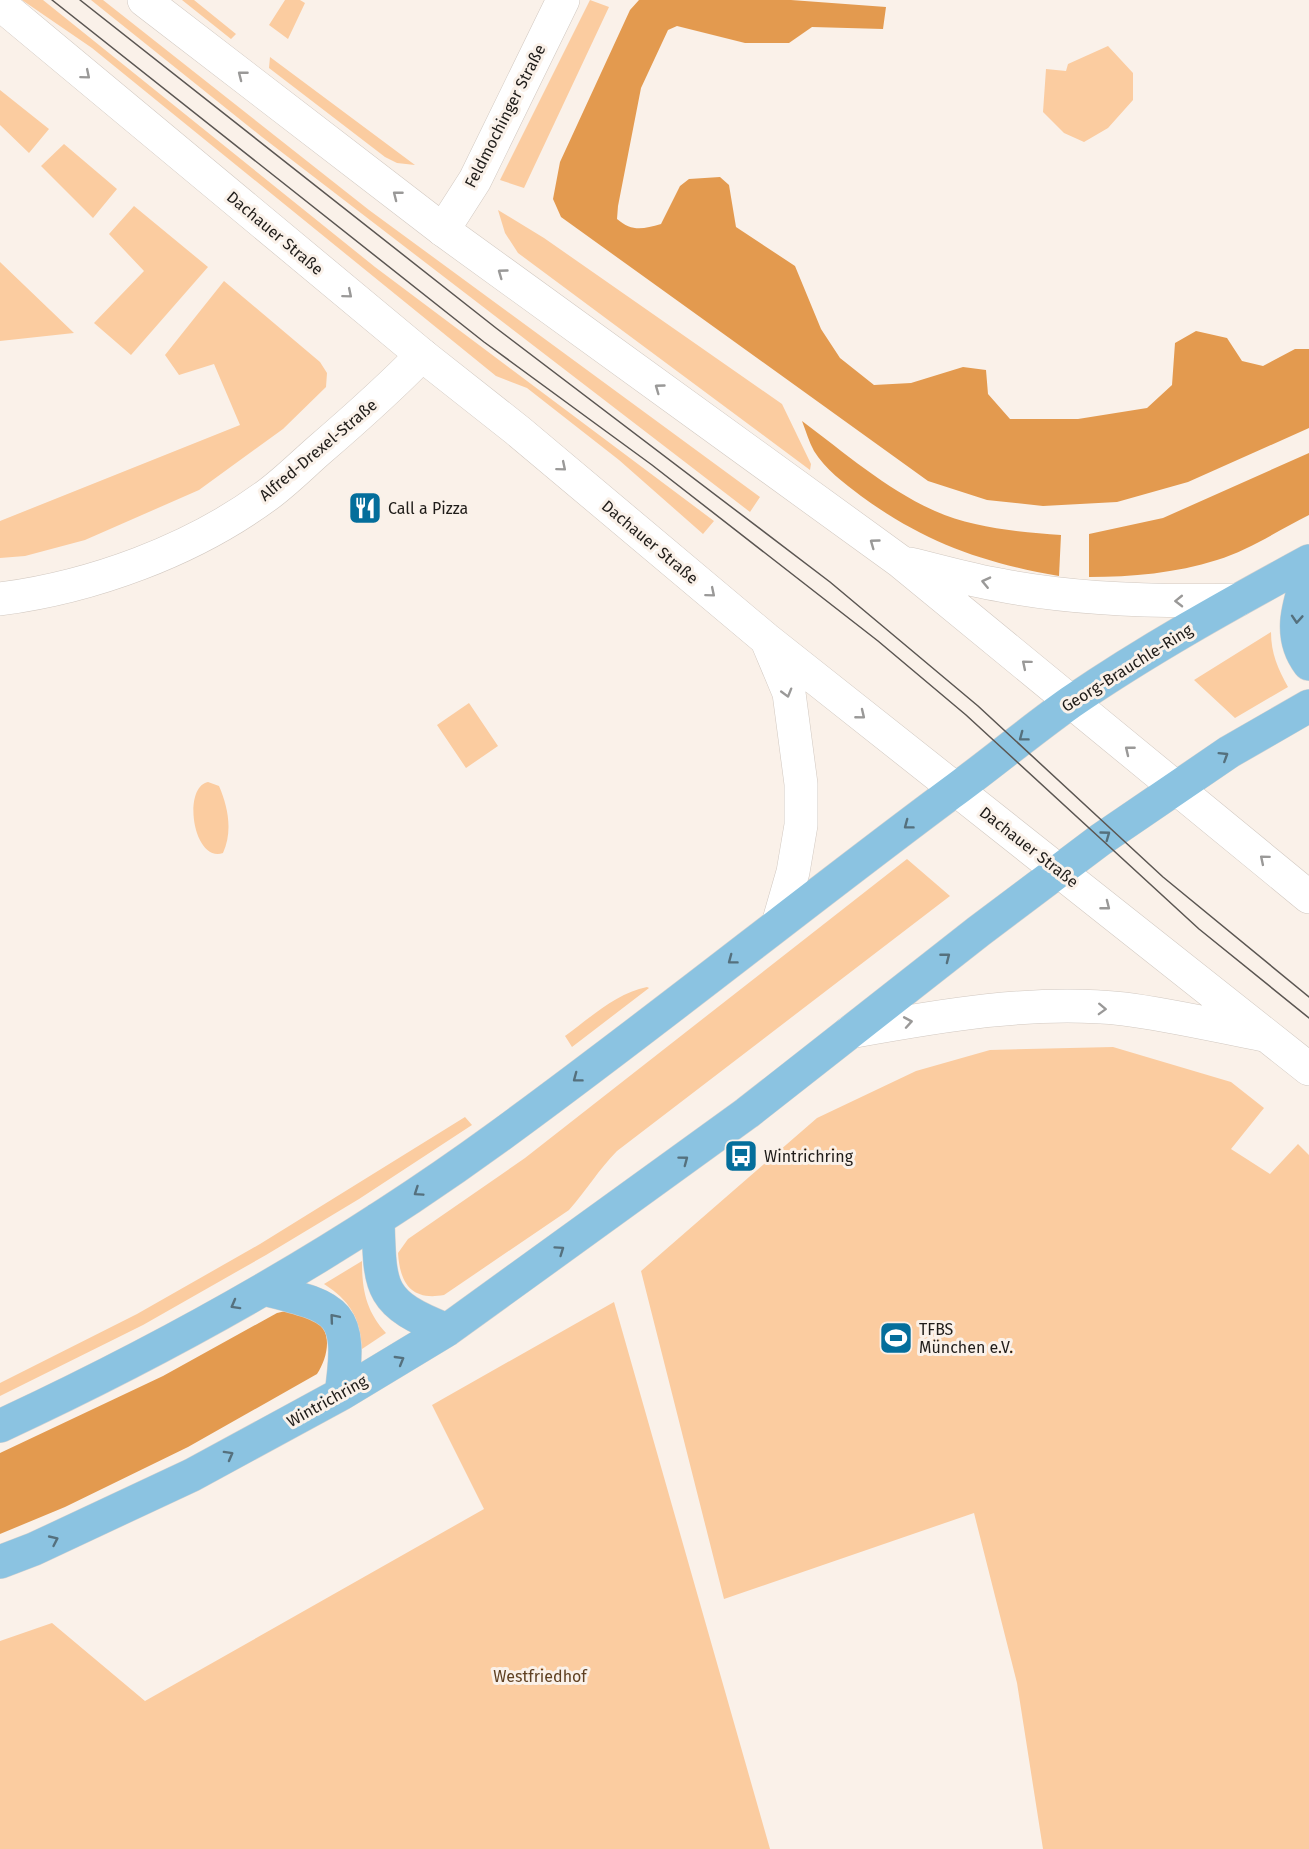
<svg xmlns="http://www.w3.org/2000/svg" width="1309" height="1849" font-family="'Fira Sans',sans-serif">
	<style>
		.green { fill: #fbcca0 }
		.forest { fill: #e39a4f }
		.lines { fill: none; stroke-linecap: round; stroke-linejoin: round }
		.minor-casing { stroke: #d1c8c0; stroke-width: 34 }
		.tertiary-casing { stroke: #d1c8c0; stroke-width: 34 }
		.secondary-casing { stroke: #d1c8c0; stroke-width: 34 }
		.primary-casing { stroke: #d2d2d1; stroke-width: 34 }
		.minor { stroke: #fff; stroke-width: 33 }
		.tertiary { stroke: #fff; stroke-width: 33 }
		.secondary { stroke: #fff; stroke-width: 33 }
		.primary { stroke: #8bc3e1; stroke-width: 33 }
		.tram { stroke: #5b5652; stroke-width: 1.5 }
		.oneway { stroke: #9a9998 }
		.oneway2 { stroke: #55707d }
		.labels { text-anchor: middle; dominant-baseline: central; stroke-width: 6; stroke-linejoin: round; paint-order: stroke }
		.street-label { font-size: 16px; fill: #1f1c19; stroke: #faf1e9 }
		.poi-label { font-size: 16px; fill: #1f1c19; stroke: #faf1e9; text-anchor: start }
		.park-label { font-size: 16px; fill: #5f4021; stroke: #faf1e9 }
	</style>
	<rect width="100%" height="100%" fill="#faf1e9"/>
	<path class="green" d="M22,0H43L375,267L714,521L703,534L619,460L527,388L496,376L92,48Z
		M91,0H103L369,210L760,497L750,512L262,137Z
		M182,0H194L236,34L231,39Z
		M285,0H300L305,3L288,39L269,25Z
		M590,0L609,7L524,188L500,180Z
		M1108,46L1133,73V100L1108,128L1084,142L1064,133L1043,112L1046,69L1066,71L1068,64Z
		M270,57L415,165L397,163L385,157L269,68Z
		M0,90L49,129L29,153L0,125Z
		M64,144L117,189L93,218L41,166Z
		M134,206L208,267L131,355L94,323L144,271L109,234Z
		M498,210L544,238L782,404L811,464L810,470L518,253L505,233Z
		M0,262L74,333L0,341Z
		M224,281L320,362L327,373L326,387L283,429L199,490L85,540L25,556L0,558V521L240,425L214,364L179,375L165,355Z
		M1271,632C1271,653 1278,669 1288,687L1235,718L1194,680Z
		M469,703L498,746L466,768L437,725Z
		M208,782L219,786C228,807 233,831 223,853C193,863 182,787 208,782Z
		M907,859L950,896L617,1151C599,1169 586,1191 569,1210L444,1295C411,1301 400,1283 398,1253L408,1239L525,1158Z
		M647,987L649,988L572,1047L565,1036C590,1018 616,993 647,987Z
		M1113,1047L1231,1082L1264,1108L1231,1149L1270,1174L1298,1144L1309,1155V1849H1043L1017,1683L974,1513L724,1599L641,1271L817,1118L916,1071L990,1050Z
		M465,1117L472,1125L359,1199L266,1255L143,1325L0,1396V1383L137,1314L260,1244Z
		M362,1261C362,1290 366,1311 386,1333L362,1349C360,1317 350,1301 324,1284Z
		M614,1302L770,1849H0V1641L52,1623L145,1701L484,1509L432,1405Z"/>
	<path class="forest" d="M639,0H791L886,7L883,29L812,27L789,43H745L677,26L668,30L641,88L618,206L617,219C632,232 643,229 661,224L680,186L689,179L720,177L729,185L736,227L795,266L821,329L840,358L874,385L911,383L963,367L986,370L988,394L1010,419H1078L1147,408L1172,385L1175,343L1196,331L1227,338L1242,361L1263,366L1295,349H1309V428L1188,482L1117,502L1043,506L987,500L928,481L561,217L553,199L560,162L630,10Z
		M802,421C845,453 886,489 935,511C973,528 1020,532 1061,535L1059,576C983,563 924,542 861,496C844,483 825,469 814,451C809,442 806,431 802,421Z
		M1309,453V515C1279,530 1249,550 1217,560C1176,573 1132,577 1089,577V534L1163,518Z
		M290,1310C297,1313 306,1314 313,1318C334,1330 328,1357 317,1374L188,1447L65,1507L0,1534V1453L163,1376L277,1313Z"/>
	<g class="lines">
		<defs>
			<path id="minor" d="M0,599C92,587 191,551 266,496C284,483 301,466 318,451C354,420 389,389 422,355"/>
			<path id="tertiary" d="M443,230L475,180L563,0"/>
			<path id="secondary" d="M144,0L443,230L901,562L1309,897
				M0,4L422,355L517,430L766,639L1309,1069
				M910,564C940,571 970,580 1000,585C1077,600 1159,602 1238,600
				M768,643L789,693L801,784V825L793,872L778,924
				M850,1032C939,1016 1033,999 1124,1009C1171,1015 1218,1026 1264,1035"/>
			<path id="primary" d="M1309,572C1299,604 1287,635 1309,664
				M378,1219C380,1289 378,1303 447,1330
				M264,1289C340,1308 353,1311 341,1394
				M0,1426C174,1345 343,1250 498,1137C652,1025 799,906 951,793C992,763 1030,731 1071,702C1147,650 1228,605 1309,561
				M0,1562L34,1549L192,1475L341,1394L447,1330L747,1113L979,931L1100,840L1229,752L1309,706"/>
		</defs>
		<use href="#minor" class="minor-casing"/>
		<use href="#tertiary" class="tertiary-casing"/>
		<use href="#secondary" class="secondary-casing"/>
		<use href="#primary" class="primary-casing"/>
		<use href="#minor" class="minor"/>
		<use href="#tertiary" class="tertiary"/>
		<use href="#secondary" class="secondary"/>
		<use href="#primary" class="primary"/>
		<path class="tram" d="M52,0L484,342L652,465L878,641L966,715L1199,929L1309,1018
			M80,0L496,328L830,582L978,706L1163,877L1309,997"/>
	</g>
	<defs><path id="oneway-chevron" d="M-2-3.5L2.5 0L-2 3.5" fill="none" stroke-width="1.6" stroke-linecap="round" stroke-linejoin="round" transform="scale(1.5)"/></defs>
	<g class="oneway">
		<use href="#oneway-chevron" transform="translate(86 75) rotate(40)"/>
		<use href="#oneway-chevron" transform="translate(242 75) rotate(-142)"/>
		<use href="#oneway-chevron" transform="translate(397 195) rotate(-142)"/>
		<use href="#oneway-chevron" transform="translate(502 273) rotate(-144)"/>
		<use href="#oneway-chevron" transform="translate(348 294) rotate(40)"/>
		<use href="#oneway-chevron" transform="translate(659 388) rotate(-144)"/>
		<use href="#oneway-chevron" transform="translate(562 467) rotate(40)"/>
		<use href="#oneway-chevron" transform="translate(874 543) rotate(-144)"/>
		<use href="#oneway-chevron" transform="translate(986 582) rotate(-167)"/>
		<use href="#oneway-chevron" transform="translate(711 593) rotate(40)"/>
		<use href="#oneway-chevron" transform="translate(1179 601) rotate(179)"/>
		<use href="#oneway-chevron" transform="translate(1026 664) rotate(-140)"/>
		<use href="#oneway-chevron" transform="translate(787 693) rotate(74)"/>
		<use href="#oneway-chevron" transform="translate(861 715) rotate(39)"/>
		<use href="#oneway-chevron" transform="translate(1129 750) rotate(-141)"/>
		<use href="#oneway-chevron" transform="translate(1264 859) rotate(-140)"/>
		<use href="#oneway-chevron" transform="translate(1106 906) rotate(38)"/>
		<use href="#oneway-chevron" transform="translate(1102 1009) rotate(2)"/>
		<use href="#oneway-chevron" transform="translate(908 1022) rotate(-10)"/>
	</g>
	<g class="oneway2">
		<use href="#oneway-chevron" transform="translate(1297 619) rotate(94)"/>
		<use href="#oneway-chevron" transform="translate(1023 737) rotate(143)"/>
		<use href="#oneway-chevron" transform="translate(1224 756) rotate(-32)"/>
		<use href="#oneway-chevron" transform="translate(908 825) rotate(143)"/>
		<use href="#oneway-chevron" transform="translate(1106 835) rotate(-36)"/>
		<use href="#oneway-chevron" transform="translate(946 957) rotate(-38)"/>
		<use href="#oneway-chevron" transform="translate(732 960) rotate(143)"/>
		<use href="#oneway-chevron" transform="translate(577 1078) rotate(143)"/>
		<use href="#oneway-chevron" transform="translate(684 1160) rotate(-37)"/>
		<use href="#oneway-chevron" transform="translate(418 1192) rotate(146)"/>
		<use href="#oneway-chevron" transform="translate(560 1250) rotate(-35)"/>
		<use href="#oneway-chevron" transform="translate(235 1305) rotate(151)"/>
		<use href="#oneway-chevron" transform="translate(334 1318) rotate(-130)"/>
		<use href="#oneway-chevron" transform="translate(400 1360) rotate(-30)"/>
		<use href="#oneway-chevron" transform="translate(229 1455) rotate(-29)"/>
		<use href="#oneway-chevron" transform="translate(54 1540) rotate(-25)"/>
	</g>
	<defs>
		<symbol id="restaurant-square" viewBox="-11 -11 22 22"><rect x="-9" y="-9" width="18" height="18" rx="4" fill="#046e9b" stroke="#faf1e9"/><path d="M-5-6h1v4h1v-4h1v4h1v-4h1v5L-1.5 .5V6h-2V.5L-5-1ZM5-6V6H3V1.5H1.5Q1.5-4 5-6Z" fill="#fff"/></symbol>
		<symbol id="bus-square" viewBox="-11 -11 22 22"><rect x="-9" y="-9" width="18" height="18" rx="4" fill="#046e9b" stroke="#faf1e9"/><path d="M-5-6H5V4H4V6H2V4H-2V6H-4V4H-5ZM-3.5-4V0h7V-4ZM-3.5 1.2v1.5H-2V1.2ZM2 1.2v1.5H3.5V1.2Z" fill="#fff"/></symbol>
		<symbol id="stadium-square" viewBox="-11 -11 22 22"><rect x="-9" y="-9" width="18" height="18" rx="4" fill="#046e9b" stroke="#faf1e9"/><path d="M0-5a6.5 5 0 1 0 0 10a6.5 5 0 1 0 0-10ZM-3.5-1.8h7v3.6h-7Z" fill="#fff"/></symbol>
	</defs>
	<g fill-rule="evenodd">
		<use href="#restaurant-square" x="346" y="489" width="38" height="38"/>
		<use href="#bus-square" x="722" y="1137" width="38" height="38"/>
		<use href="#stadium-square" x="877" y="1319" width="38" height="38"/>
	</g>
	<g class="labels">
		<g class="street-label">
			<text transform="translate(505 116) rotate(-63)">Feldmochinger Straße</text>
			<text transform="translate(275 233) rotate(40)">Dachauer Straße</text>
			<text transform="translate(318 450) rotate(-40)">Alfred-Drexel-Straße</text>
			<text transform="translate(650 542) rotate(40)">Dachauer Straße</text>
			<text transform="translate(1127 668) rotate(-32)">Georg-Brauchle-Ring</text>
			<text transform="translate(1029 847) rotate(38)">Dachauer Straße</text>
			<text transform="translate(327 1401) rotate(-29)">Wintrichring</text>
		</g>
		<g class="poi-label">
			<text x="388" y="508">Call a Pizza</text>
			<text x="764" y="1156">Wintrichring</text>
			<text x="919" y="1329">TFBS<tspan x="919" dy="18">München e.V.</tspan></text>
		</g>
		<g class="park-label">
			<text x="540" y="1676">Westfriedhof</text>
		</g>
	</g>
</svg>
